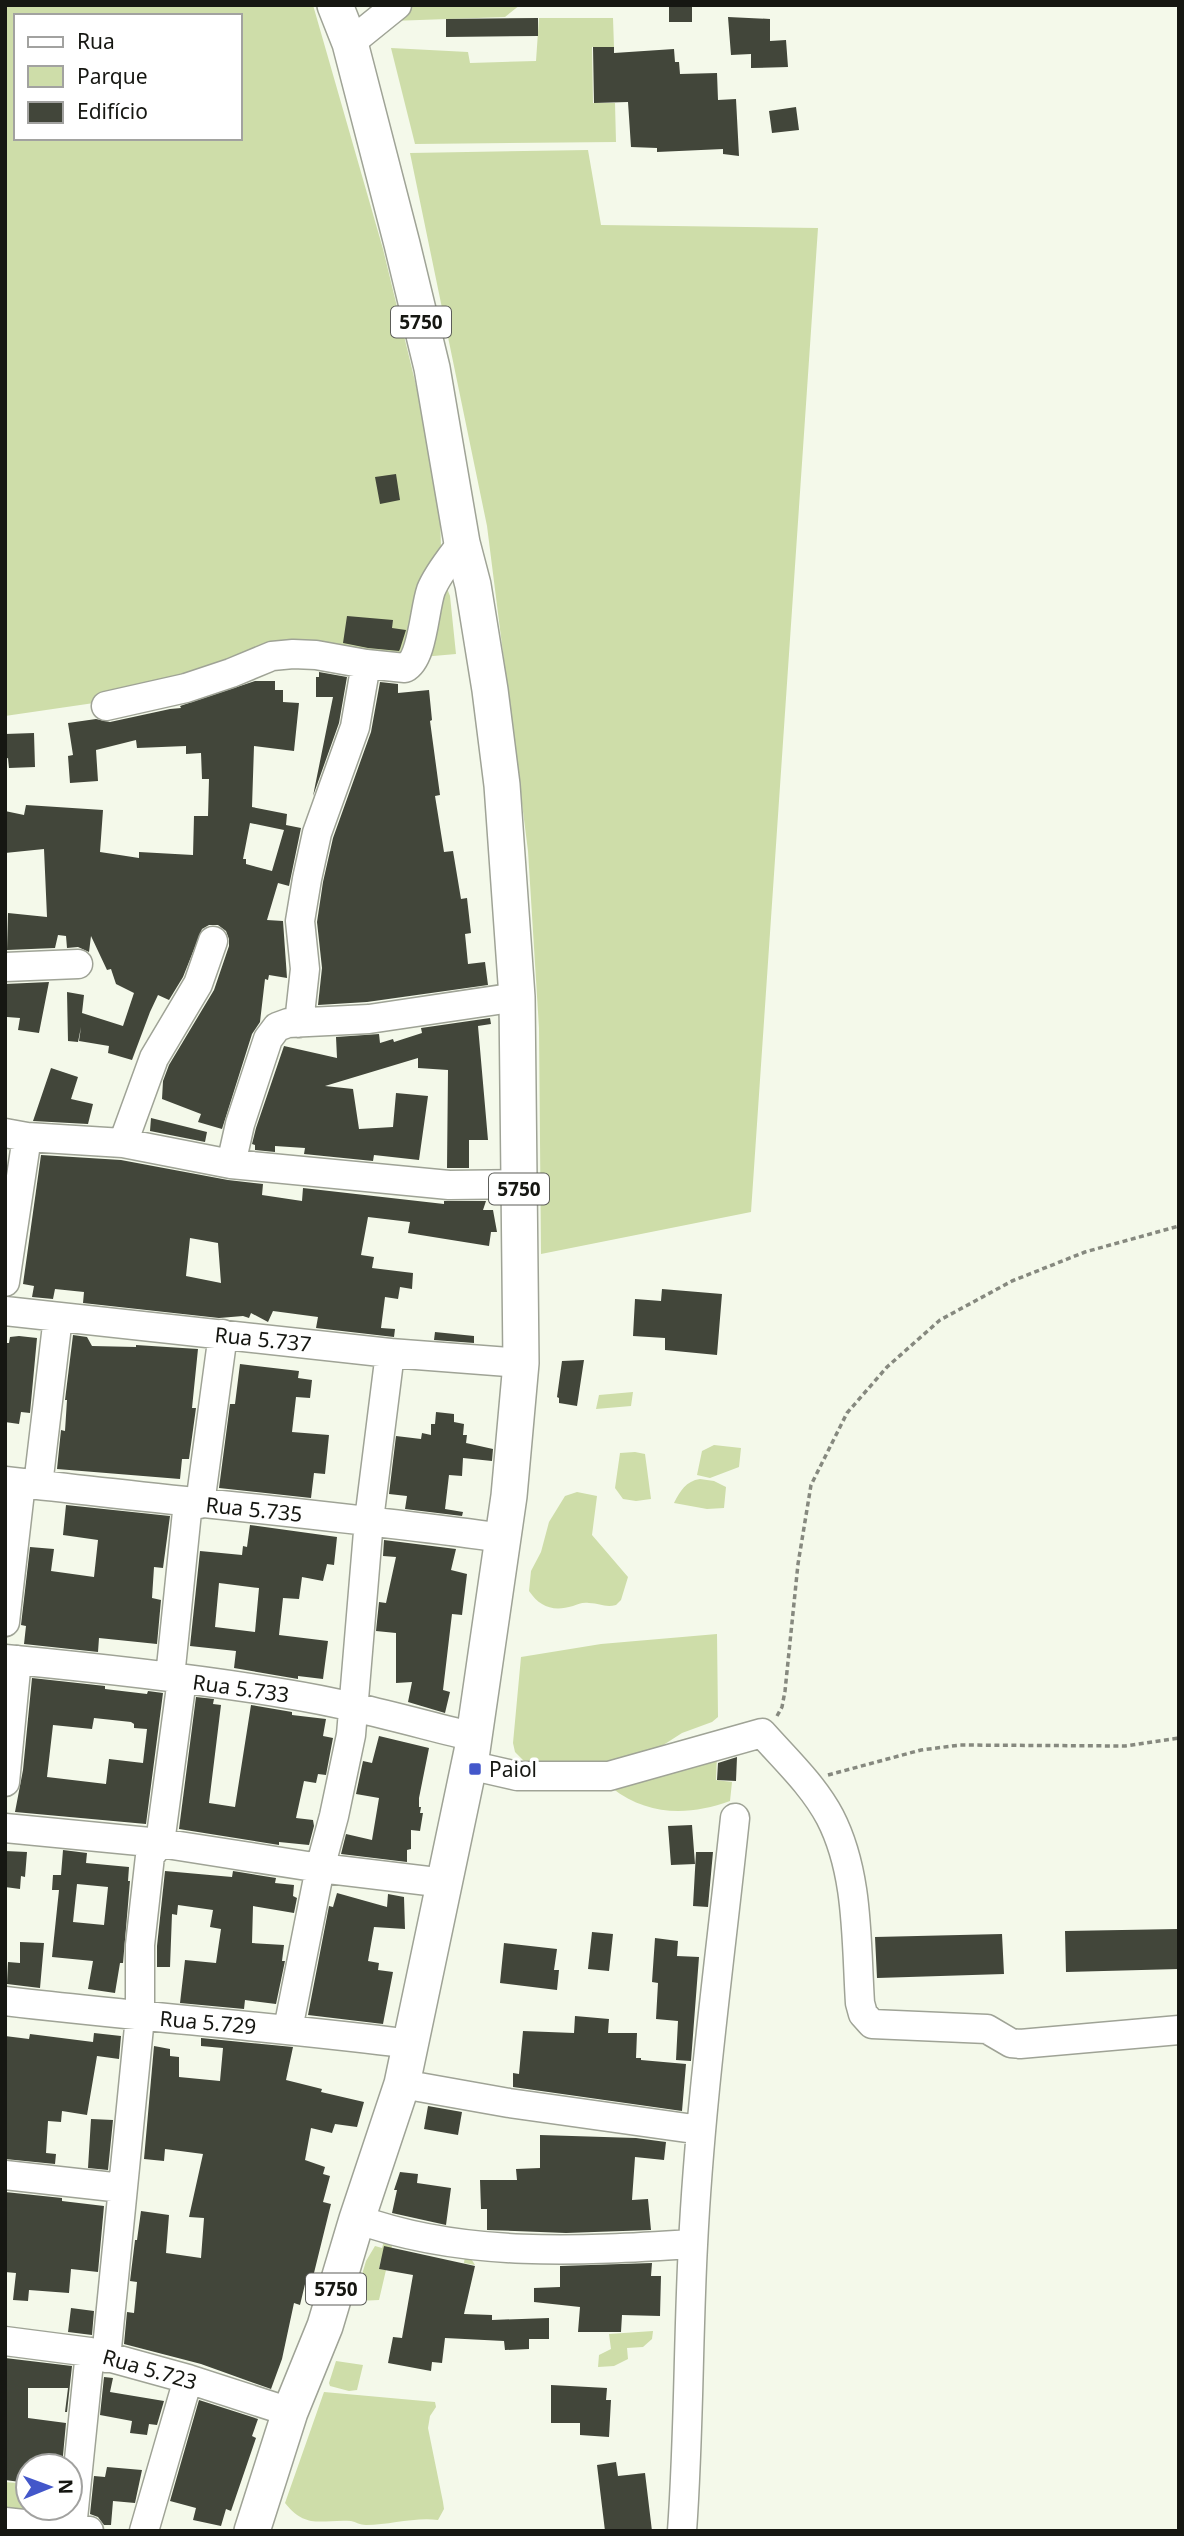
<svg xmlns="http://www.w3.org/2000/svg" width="1184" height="2536" font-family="'Noto Sans',sans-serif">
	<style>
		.green { fill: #cedda9; fill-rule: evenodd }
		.building { fill: #42463a; fill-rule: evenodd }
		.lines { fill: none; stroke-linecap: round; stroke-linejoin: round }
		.minor-casing { stroke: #9fa396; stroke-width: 31 }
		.major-casing { stroke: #9fa396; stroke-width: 38 }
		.path { stroke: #86897f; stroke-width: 3.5; stroke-dasharray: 5 3.5; stroke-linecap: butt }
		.minor { stroke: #fff; stroke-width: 28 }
		.major { stroke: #fff; stroke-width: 35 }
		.poi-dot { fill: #4357ca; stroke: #fff; stroke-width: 2.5 }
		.labels { text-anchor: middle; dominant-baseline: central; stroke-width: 7; stroke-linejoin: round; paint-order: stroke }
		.shield { fill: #fff; stroke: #5c5d59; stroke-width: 2 }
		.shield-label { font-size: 19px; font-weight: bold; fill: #161712 }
		.street-label { font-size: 21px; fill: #161712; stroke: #fff }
		.poi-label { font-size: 21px; fill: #161712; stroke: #fff; text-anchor: start }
	</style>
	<rect width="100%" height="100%" fill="#f4f9ea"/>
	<path class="green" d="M5,5H313L383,249L429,439L440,514L441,547L409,657L315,652L135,697L5,716ZM16,16H240V138H16Z
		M409,5H520L505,17L391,21Z
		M539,18H613L614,47H592L593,103H615L616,142L415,144L391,48L468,52L470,63L536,61Z
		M588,150L601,225L818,228L751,1212L541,1254L539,1028L528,851L487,526L410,153Z
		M443,578L450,596L456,654L422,657Z
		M633,1392L631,1406L596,1409L599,1395Z
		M714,1445L741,1448L739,1467L710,1478L697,1475L702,1451Z
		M635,1452L645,1454L651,1499L636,1501L623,1499L615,1488L620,1453Z
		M700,1479L714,1481L726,1487L724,1508L707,1509L674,1503C680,1491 686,1481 700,1479Z
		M577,1492L597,1496L592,1535L628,1577L621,1600L616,1605C605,1608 600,1603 589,1603C582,1602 579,1604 573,1606C553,1612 540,1607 529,1591L531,1571L541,1552L549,1522L565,1496Z
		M717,1634L718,1717L712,1722L682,1733L654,1751L567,1776L525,1762L515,1752L513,1743L521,1657L601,1644Z
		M717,1755L716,1780L732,1782L730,1801C689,1816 648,1816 612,1788Z
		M383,2236C409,2240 463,2240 475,2265L464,2263L465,2256L405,2242L404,2244L393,2241L389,2260L381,2259L379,2269L386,2270L379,2300L358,2301L356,2295L366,2261L375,2246L382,2248L384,2241L378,2238Z
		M653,2331L652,2339L643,2347L627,2348L628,2359L614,2366L598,2367L599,2355L611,2349L609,2334Z
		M336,2361L363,2365L357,2390L349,2391L330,2386L329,2383Z
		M324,2392L435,2402L436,2407L430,2416L428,2428L443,2502L444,2509L438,2520C414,2517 390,2525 366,2525C360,2525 356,2522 351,2521C322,2519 306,2530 285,2503Z
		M5,2482L28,2484V2508H66L63,2522L5,2517Z"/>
	<path class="building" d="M669,5H692V22H669Z
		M728,17L770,19V41L786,40L788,67L751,68V54L731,55Z
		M538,18V36L446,37V19Z
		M593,47H614V53L674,49L675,62H679L680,74L717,73L718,100L736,99L739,156L723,154V149L657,152V148L631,147L628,102L594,103Z
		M796,107L799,130L772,133L769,111Z
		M396,474L400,500L380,504L375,477Z
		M347,616L393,620L392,628L406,630L400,649L399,651L368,648L343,643Z
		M319,672L347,677L339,723L313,796L333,697H316V677H319Z
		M255,681H275V690H283V702L299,703L294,751L254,746L252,807L287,814L286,825L301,828L289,886L278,883L267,920L283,921L287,978L269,975L268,980L265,979L260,1022L252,1034L222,1129L198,1122L201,1114L162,1099L163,1081L169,1065L214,990L229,946V939L226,931L218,925H209L202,929L183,977L169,1000L158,995L150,1012L132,1060L108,1053L109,1046L79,1041L81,1027L78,1042L68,1041L67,992L84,995L82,1013L123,1026L134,993L116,984L111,969L107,970L91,936L89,952L78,947L67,948L66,936L58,935L55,948L7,950L8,913L47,917L44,849L5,853V811L24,815L26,805L103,810L100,852L139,858V852L193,855L194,816H208L209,779H202L201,753L186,754V746L137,748L136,740L96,750L98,781L70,783L68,756L73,755L68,723L96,719L110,722L170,709L181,708L180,706ZM250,823L284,830L272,871L246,864V859H243Z
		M380,682L398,684V693L429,690L432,720L430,721L440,795L435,796L444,852L453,851L461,899L467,898L471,933L465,934L468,964L485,962L488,985L367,1002L318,1005L322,968L317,922L323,882L333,838L371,732Z
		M34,733L35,767L9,768L8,758L5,759V734Z
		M49,982L39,1033L18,1030L20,1018L7,1017L5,984Z
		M490,1018L491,1024L478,1026L488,1140H469V1168H447L448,1070L418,1068V1058L325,1086L353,1089L359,1129L393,1127L396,1093L428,1096L419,1160L374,1155L373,1161L304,1154L305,1148L275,1146V1152L255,1150V1145L252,1144L256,1128L284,1046L337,1058L336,1037L379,1034L380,1043L393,1039L394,1042L422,1033L421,1028Z
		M51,1068L78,1077L71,1099L93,1104L88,1124L33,1121Z
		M151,1118L207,1132L205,1142L150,1131Z
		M41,1155L121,1160L228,1180L263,1184L262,1195L302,1201L303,1188L444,1204V1201H486L483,1210H493L497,1232H491L489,1246L408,1233L410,1222L368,1217L361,1255L374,1257L372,1268L413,1273L412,1289L400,1287L398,1299L385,1297L381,1328L395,1329L394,1337L316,1328L318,1317L273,1311L268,1322L251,1313L249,1318L243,1316L219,1318L83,1303L84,1292L55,1289L53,1299L32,1297L34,1286L23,1284ZM190,1238L218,1243L221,1283L186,1276Z
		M662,1289L722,1294L717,1355L665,1350V1338L633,1336L635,1299L661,1301Z
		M435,1332L474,1336V1343L434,1340Z
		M73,1335L87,1337L92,1346L136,1347V1345L198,1349L192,1408H196L189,1459H182L180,1479L57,1469L61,1430L65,1431L67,1400H65Z
		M19,1336L37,1338L30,1413L21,1412L19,1424L5,1422V1343H9L10,1337Z
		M584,1360L577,1406L559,1403V1398L557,1397L562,1361Z
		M240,1364L299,1371L298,1378L312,1380L310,1398L296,1397L292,1432L329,1435L325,1474L314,1473L311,1498L219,1488L230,1404H235Z
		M436,1412L454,1414V1422L464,1424L463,1435H467L466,1443L493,1449L492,1461L463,1458L462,1476L449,1475L445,1509L463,1512L462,1516L405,1509L407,1496L389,1494L396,1436L421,1439L422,1433L431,1435V1424H435Z
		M66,1505L170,1516L163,1568L154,1567L152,1598L161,1600L157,1644L99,1638L98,1652L24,1644L26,1626L21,1625L30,1547L54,1549L51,1571L94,1577L98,1540L63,1535Z
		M250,1525L337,1537L334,1565L327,1564L323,1581L302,1577L299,1599L283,1598L279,1635L328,1641L323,1679L298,1676V1679L234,1668L236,1651L190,1646L200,1551L242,1555L243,1546L247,1547ZM219,1583L259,1588L255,1632L215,1627Z
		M384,1540L456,1549L451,1570L467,1574L462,1615L452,1614L443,1690L450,1692L445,1713L408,1702L412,1682L396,1683V1633L376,1631L379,1602L386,1603L396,1557L383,1556Z
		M32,1678L105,1686V1689L147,1694L148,1691L163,1693L146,1824L15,1812L23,1770ZM94,1718L131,1722L134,1724V1728L147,1729L143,1763L109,1759L106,1784L47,1777L53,1725L92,1729Z
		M196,1697L214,1699L213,1704L221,1705L209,1803L235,1807L251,1705L292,1712V1715L326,1719L323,1736L333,1738L326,1775L318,1774L316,1783L304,1781L296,1818L313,1820L314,1826L309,1845L279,1842V1845L179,1829Z
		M379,1736L429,1748L419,1798V1807H421L420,1813H423L420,1831L411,1830V1849L407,1850V1862L341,1854L346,1834L372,1840L379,1798L356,1794L363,1761L372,1763Z
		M737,1757L736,1781L717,1780L718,1763Z
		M692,1825L695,1864L671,1865L668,1826Z
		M63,1850L87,1853L86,1863L129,1867L128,1881H130L123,1963H120L115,1993L88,1989L93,1961L52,1957L59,1890H52L53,1875H61ZM77,1884L108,1887L104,1925L73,1922Z
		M5,1851L27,1852L25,1877L21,1876L20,1889L5,1887Z
		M696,1852H713L708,1907L693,1906Z
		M165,1871L232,1877L233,1871L276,1878L275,1883L294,1885L293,1896L297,1898L294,1913L253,1906L252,1943L284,1945L282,1961H285L276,2004L245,2000L244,2009L180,2003L185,1960L216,1963L221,1929L210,1927L213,1910L178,1905L177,1915L172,1914L170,1967H157V1946Z
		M337,1893L387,1907L388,1894L404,1897L405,1929L374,1927L368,1961L379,1963L378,1970L393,1972L383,2024L308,2015L329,1906L333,1907Z
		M1179,1929V1969L1066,1972L1065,1931Z
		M592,1932L613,1934L609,1971L588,1969Z
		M1002,1934L1004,1974L877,1978L875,1937Z
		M655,1938L678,1941L677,1956L699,1957L691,2061L676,2060L678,2021L656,2019L658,1983L652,1982Z
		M20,1942L44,1943L40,1988L7,1984L8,1962L20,1963Z
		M504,1943L557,1949L554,1970H559L557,1990L500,1983Z
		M575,2016L609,2019L608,2033H637L636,2058H641V2060L686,2064L682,2111L513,2087V2073L519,2074L523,2031L574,2033Z
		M94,2033L121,2036L119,2059L97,2056L87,2115L62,2111L61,2122L48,2121L46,2153L56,2154L55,2164L5,2159V2036L29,2039L30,2034L93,2042Z
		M201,2038L293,2047L286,2080L322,2089L321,2092L364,2102L357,2127L335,2124L332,2133L311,2128L305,2160L325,2167L323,2174L330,2176L323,2202L331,2204L312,2281L306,2280L300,2305L294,2303L282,2359L271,2389L201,2364L124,2344L127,2312L134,2313L137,2282L130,2281L135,2240H137L141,2211L169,2215L166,2253L201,2258L204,2218L189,2217L203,2154L165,2149L164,2161L144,2159L154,2046L170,2049V2056L179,2057V2077L220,2081L223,2048L201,2046Z
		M428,2106L462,2112L458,2135L424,2129Z
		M91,2119L113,2120L108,2170L88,2168Z
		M540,2135L636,2138L666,2142L664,2160L635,2157L632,2200L648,2199L651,2230L566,2233L487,2230V2209H481L480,2180H517L516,2169L540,2168Z
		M400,2172L418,2174L417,2183L451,2188L446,2225L392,2213L397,2190H394Z
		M5,2192L62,2198V2201L104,2206L98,2272L71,2269L69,2293L29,2290L28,2301L13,2300L16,2273L5,2272Z
		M384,2246L475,2266L464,2314L492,2315V2320L549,2318V2339H529V2349L505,2350L504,2341L445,2338L442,2363L432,2362L431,2371L388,2363L393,2337L402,2338L413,2275L379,2269Z
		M652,2263L651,2276H661L660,2316L622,2315L621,2332H578L580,2307L534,2302V2288L560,2287V2266Z
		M71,2308L94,2311L92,2335L68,2332Z
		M5,2358L72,2366L67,2412H65L68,2388H28V2418L66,2423L62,2466H28V2483L5,2480Z
		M104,2377L113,2378L110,2392L164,2401L157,2425L149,2424L147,2435L130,2433L132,2421L100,2415Z
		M551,2385L607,2388L606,2400H611L609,2437L580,2435V2423H551Z
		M199,2400L258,2419L252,2436L256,2438L231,2511L226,2509L221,2526L193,2520L196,2508L170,2501Z
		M616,2462L618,2476L645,2473L652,2531H605L597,2465Z
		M107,2467L142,2470L135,2503L113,2501L111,2525H104L98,2517L90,2514L94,2476L105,2477Z"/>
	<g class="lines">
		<defs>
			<path id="minor" d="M350,43L397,5
				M106,706L186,688L231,673L272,656L293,654L316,655L366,664L405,668C423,659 424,610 431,590C438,573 451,558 462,543
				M5,967L78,964
				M299,1023L305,969L300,921L307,879L317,833L355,727L366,664
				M5,1133L27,1137L123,1143L231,1164L449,1185L519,1184
				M123,1143L154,1058L198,984L213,941
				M231,1164L240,1124L268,1039L277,1027L288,1023L369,1019L517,997
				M5,1282L27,1137
				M5,1311L390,1353L521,1363
				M5,1481C171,1501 337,1515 503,1538
				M38,1485L58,1317
				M200,1504L223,1334
				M5,1622L21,1483
				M5,1659C99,1668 194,1678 287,1694C350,1704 412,1722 474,1737
				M170,1677L188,1502
				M469,1765L517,1776H609L762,1733C786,1760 813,1785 830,1817C859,1873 856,1941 860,2003L863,2014L872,2024L987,2029L1011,2043L1020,2044L1179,2030
				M5,1782L17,1660
				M5,1828L160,1843L320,1868L445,1883
				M5,2001C141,2017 276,2027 411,2044
				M288,2029L320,1868L334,1816L351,1735L369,1520L390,1353
				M402,2084L509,2103L701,2130
				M5,2175L122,2188
				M357,2219C463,2258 582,2251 693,2244
				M5,2341L90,2352L188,2379L290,2412
				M106,2358L140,2017V1945L150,1856L160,1843L182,1679
				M5,2522L89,2531
				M72,2528L90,2352
				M144,2531L188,2379
				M682,2531C689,2436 688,2340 693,2245C700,2102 720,1960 735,1818"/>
			<path id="major" d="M252,2531L290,2412L325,2326L357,2219L402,2084L472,1751L509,1496L521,1363L517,997L502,785L490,690L473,585L462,543L432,368L402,244L350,43L335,5"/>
		</defs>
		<use href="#minor" class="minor-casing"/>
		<use href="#major" class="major-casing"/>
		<path class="path" d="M777,1716L782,1707L785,1691L798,1564L811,1485L847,1413L887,1367L940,1320L1012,1281L1085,1252L1179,1226
			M828,1775L921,1750L960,1745L1125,1746L1179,1738"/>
		<use href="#minor" class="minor"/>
		<use href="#major" class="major"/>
	</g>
	<rect class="poi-dot" x="468" y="1762" width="14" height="14" rx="3.5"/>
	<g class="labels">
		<g class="shield">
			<rect x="391" y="306.5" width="60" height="31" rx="5"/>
			<rect x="489" y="1173.5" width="60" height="31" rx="5"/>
			<rect x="306" y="2273.5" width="60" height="31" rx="5"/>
		</g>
		<g class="shield-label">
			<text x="421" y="322">5750</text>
			<text x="519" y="1189">5750</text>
			<text x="336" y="2289">5750</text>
		</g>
		<g class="street-label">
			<text transform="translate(263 1339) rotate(6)">Rua 5.737</text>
			<text transform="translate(254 1509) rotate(6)">Rua 5.735</text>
			<text transform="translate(241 1688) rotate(8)">Rua 5.733</text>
			<text transform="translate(208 2022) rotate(5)">Rua 5.729</text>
			<text transform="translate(150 2369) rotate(16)">Rua 5.723</text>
		</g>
		<g class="poi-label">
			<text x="489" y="1769">Paiol</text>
		</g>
	</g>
	<rect width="1184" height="2536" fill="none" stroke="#161712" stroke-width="14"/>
	<rect x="14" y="14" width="228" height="126" fill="#ffffff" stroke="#a2a2a0" stroke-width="2"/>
	<rect x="28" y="37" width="35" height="10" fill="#ffffff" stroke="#a2a2a0" stroke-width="2"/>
	<text x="77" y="49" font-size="21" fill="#161712">Rua</text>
	<rect x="28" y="66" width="35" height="21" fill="#cedda9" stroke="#a2a2a0" stroke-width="2"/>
	<text x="77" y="84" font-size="21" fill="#161712">Parque</text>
	<rect x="28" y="102" width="35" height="21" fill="#42463a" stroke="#a2a2a0" stroke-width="2"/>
	<text x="77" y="119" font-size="21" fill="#161712">Edifício</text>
	<g transform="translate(49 2487) rotate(89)"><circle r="33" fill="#ffffff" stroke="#a2a2a0" stroke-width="2"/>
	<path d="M0-5L12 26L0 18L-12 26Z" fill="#4357ca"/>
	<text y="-10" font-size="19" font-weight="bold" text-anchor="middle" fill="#161712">N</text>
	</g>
</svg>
